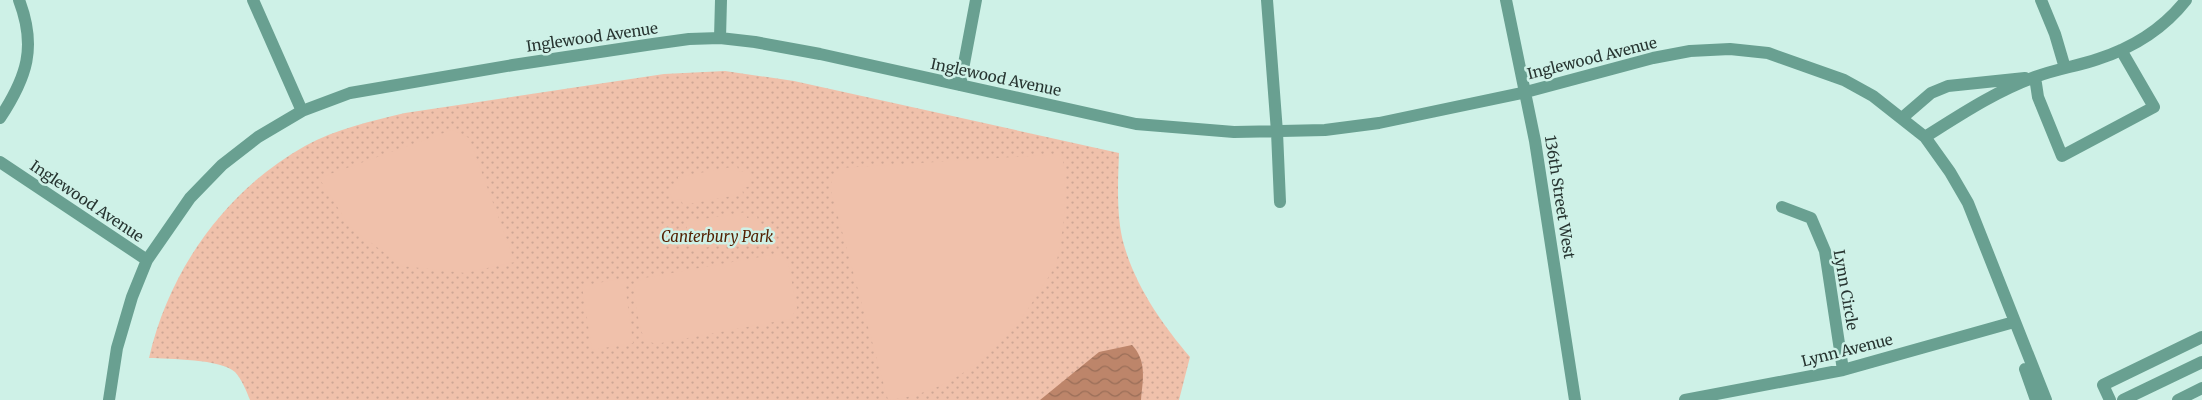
<svg xmlns="http://www.w3.org/2000/svg" width="2202" height="400" font-family="Merriweather,serif">
	<style>
		.green { fill: url(#green-dots) }
		.pitch { fill: #f0c1ab }
		.water { fill: url(#water-waves) }
		.lines { fill: none; stroke-linecap: round; stroke-linejoin: round }
		.minor { stroke: #69a091; stroke-width: 12 }
		.labels { text-anchor: middle; dominant-baseline: central; stroke-width: 5; stroke-linejoin: round; paint-order: stroke }
		.street-label { font-size: 15px; fill: #273531; stroke: #cef1e7 }
		.park-label { font-size: 15px; font-style: italic; fill: #531f00; stroke: #cef1e7 }
	</style>
	<defs>
		<pattern id="green-dots" width="8" height="8" patternUnits="userSpaceOnUse" patternTransform="scale(1.25)"><rect width="8" height="8" fill="#f0c1ab"/><path d="M2 2h.1M6 6h.1" fill="none" stroke="#cea694" stroke-width="1.8" stroke-linecap="round"/></pattern>
		<pattern id="water-waves" width="16" height="10" patternUnits="userSpaceOnUse" patternTransform="scale(1.25)"><rect width="16" height="10" fill="#bd856a"/><path d="M0 5q4-4 8 0t8 0" fill="none" stroke="#9a6e58"/></pattern>
	</defs>
	<rect width="100%" height="100%" fill="#cef1e7"/>
	<path class="green" d="M725,71L794,81L1119,153C1118,181 1116,218 1124,245C1136,287 1162,324 1190,357L1179,400H250C246,390 242,380 235,372C221,359 169,359 149,358C169,270 226,190 305,146C336,129 371,121 405,113L664,74Z"/>
	<path class="pitch" d="M452,130L469,138L515,262L465,273L402,266L350,227L319,178Z
		M1062,154C1067,185 1066,214 1060,245C1058,251 1058,258 1056,264C1052,273 1045,282 1040,290C1008,345 954,394 888,400L830,187L834,174L841,168Z
		M737,166L739,172L749,170L751,186L742,188L743,194L683,205L681,199L672,201L669,185L679,183L678,177Z
		M746,212L747,218L757,216L760,231L750,233L751,240L691,250L690,245L680,246L677,231L687,229L686,222Z
		M777,254L783,256L788,262L797,308L790,319L656,344L644,340C641,328 632,298 635,287C636,283 640,281 644,278Z
		M624,278L633,343L592,350L582,286Z"/>
	<path class="water" d="M1132,345C1147,361 1143,379 1141,400H1040L1099,352Z"/>
	<g class="lines">
		<path class="minor" d="M253,0L302,111
			M1267,0L1277,132L1280,202
			M1506,0L1535,141L1575,400
			M2041,0L2055,34L2065,68
			M720,38L721,0
			M2035,77L2038,97L2062,156L2154,107L2121,50
			M960,85L976,0
			M0,118C27,77 37,47 19,0
			M1902,118L1931,93L1948,86L2025,78
			M1925,137C1960,115 1996,91 2035,77C2056,69 2078,66 2098,59C2132,48 2164,28 2186,0
			M0,162L147,260
			M1782,207L1811,218L1825,251L1843,370
			M2025,369L2036,400
			M109,400L117,348L132,297L147,260L190,198L222,165L258,137L302,111L350,93L513,65L653,44L689,39L720,38L755,42L820,54L1136,124L1234,132L1325,130L1379,123L1526,92L1653,58L1690,51L1730,49L1768,53L1844,80L1873,96L1925,137L1950,172L1968,203L2046,400
			M1685,400L1843,370L2014,322
			M2110,400L2103,385L2202,337
			M2123,400L2202,362
			M2178,400L2202,388"/>
	</g>
	<g class="labels">
		<g class="street-label">
			<text transform="translate(592 37) rotate(-8)">Inglewood Avenue</text>
			<text transform="translate(1592 58) rotate(-14)">Inglewood Avenue</text>
			<text transform="translate(996 77) rotate(12)">Inglewood Avenue</text>
			<text transform="translate(1560 197) rotate(81)">136th Street West</text>
			<text transform="translate(87 201) rotate(34)">Inglewood Avenue</text>
			<text transform="translate(1846 290) rotate(80)">Lynn Circle</text>
			<text transform="translate(1847 350) rotate(-14)">Lynn Avenue</text>
		</g>
		<g class="park-label">
			<text x="717" y="236">Canterbury Park</text>
		</g>
	</g>
</svg>
